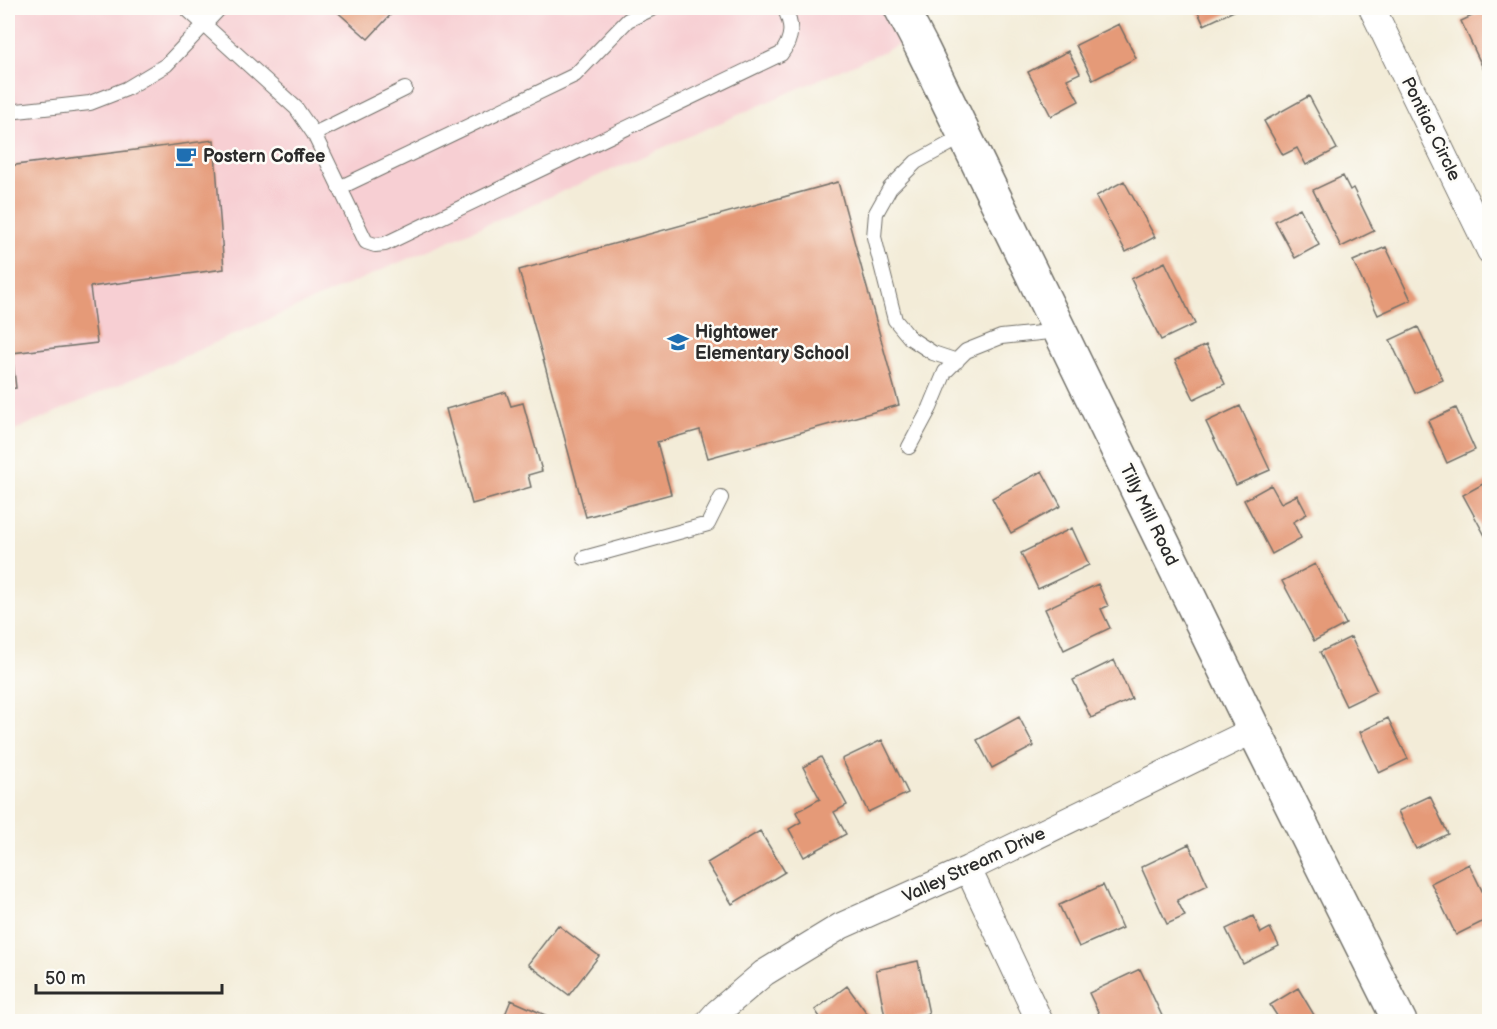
<svg xmlns="http://www.w3.org/2000/svg" width="1497" height="1029" font-family="'Balsamiq Sans',sans-serif">
	<style>
		.built { fill: #f7cfd3 }
		.building { fill: #e59a78 }
		.lines { fill: none; stroke-linecap: round; stroke-linejoin: round }
		.lane-casing { stroke: #716f68; stroke-width: 16 }
		.street-casing { stroke: #716f68; stroke-width: 28 }
		.secondary-casing { stroke: #716f68; stroke-width: 36 }
		.lane { stroke: #fff; stroke-width: 14 }
		.street { stroke: #fff; stroke-width: 26 }
		.secondary { stroke: #fff; stroke-width: 33 }
		.labels { text-anchor: middle; dominant-baseline: central; stroke-width: 5; stroke-linejoin: round; paint-order: stroke }
		.street-label { font-size: 18px; fill: #2b2b2b; stroke: #fdfcf7 }
		.poi-label { font-size: 18px; font-weight: bold; fill: #2b2b2b; stroke: #fdfcf7; text-anchor: start }
	</style>
	<rect width="100%" height="100%" fill="#fdfcf7"/>
	<filter id="ink" filterUnits="userSpaceOnUse"><feTurbulence type="fractalNoise" baseFrequency=".0167" numOctaves="2"/><feDisplacementMap in="SourceGraphic" scale="12" xChannelSelector="R" yChannelSelector="G"/><feConvolveMatrix kernelMatrix="1 2 1 2 8 2 1 2 1" color-interpolation-filters="sRGB"/></filter>
	<filter id="wash" filterUnits="userSpaceOnUse"><feTurbulence type="fractalNoise" baseFrequency=".008" numOctaves="4" result="noise"/><feDisplacementMap in="SourceGraphic" scale="24" xChannelSelector="R" yChannelSelector="G"/><feGaussianBlur stdDeviation="1.35" result="paint"/><feColorMatrix in="noise" values="0 0 0 0 0 0 0 0 0 0 0 0 0 0 0 0 0 1.4 0 .05"/><feComposite in="paint" operator="in"/></filter>
	<g filter="url(#wash)">
		<rect width="100%" height="100%" fill="#f3ecd8"/>
		<path class="built" d="M8,8H904L903,43L8,433Z"/>
		<g id="blocks">
			<path class="building" d="M333,8H397L368,39Z
				M1196,8H1240L1204,25Z
				M1489,8L1490,68L1484,70L1461,21Z
				M1119,24L1136,58L1093,80L1076,45Z
				M1068,51L1080,73L1067,79L1079,101L1051,116L1028,72Z
				M1309,96L1337,149L1306,165L1297,148L1283,155L1264,121Z
				M214,140L224,269L90,287L97,343L12,353L16,388L8,389V166Z
				M1343,176L1350,190L1353,188L1374,231L1341,247L1313,190Z
				M1124,181L1155,237L1126,252L1096,196Z
				M838,182L899,405L708,458L700,430L657,442L671,494L586,517L519,270Z
				M1300,208L1319,245L1295,258L1275,221Z
				M1386,247L1411,300L1378,315L1353,261Z
				M1165,262L1195,324L1161,340L1131,279Z
				M1418,327L1443,380L1415,393L1390,340Z
				M1206,345L1225,384L1194,399L1175,360Z
				M506,392L511,406L523,403L542,471L528,475L531,487L472,504L446,409Z
				M1240,406L1270,470L1236,485L1206,422Z
				M1456,408L1475,450L1447,463L1428,421Z
				M1042,471L1061,506L1011,533L992,498Z
				M1490,480V545L1463,495Z
				M1271,485L1281,503L1297,495L1307,514L1293,522L1301,538L1272,554L1244,500Z
				M1072,528L1089,565L1038,589L1021,553Z
				M1315,564L1346,624L1314,641L1282,581Z
				M1098,584L1108,606L1101,609L1110,628L1064,650L1045,609Z
				M1351,637L1377,691L1346,706L1320,652Z
				M1114,660L1132,699L1091,718L1073,680Z
				M1019,717L1034,746L992,768L977,740Z
				M1388,718L1408,759L1379,773L1360,732Z
				M882,740L908,793L868,812L842,759Z
				M821,757L847,805L834,812L846,834L804,857L789,829L801,822L796,812L820,799L803,767Z
				M1430,796L1448,834L1416,849L1398,811Z
				M760,831L785,872L732,904L707,863Z
				M1189,844L1208,885L1177,900L1185,916L1167,924L1141,867Z
				M1469,864L1490,907V918L1456,935L1431,883Z
				M1103,885L1122,928L1079,947L1059,905Z
				M1253,916L1261,933L1270,928L1279,946L1243,964L1226,929Z
				M558,925L599,956L569,995L528,964Z
				M918,961L929,1014L895,1022H886L876,970Z
				M1140,969L1162,1016L1150,1022H1116L1114,1017L1103,1022L1089,993Z
				M847,986L872,1020L870,1022H819L822,1020L815,1010Z
				M1298,988L1317,1020L1314,1022H1281L1270,1005Z
				M511,1000L561,1022H502Z"/>
		</g>
	</g>
	<g filter="url(#ink)">
		<use href="#blocks" fill-opacity="0" stroke="#716f68" stroke-width="1.5"/>
		<g class="lines">
			<defs>
				<path id="lane" d="M186,8L296,108L314,134L366,242L375,245L385,244L781,54C793,38 793,25 784,8
					M8,112L90,103L126,89L166,65L220,8
					M314,134L405,89
					M339,188L575,75L628,20L654,8
					M957,361L933,353L910,338L895,320L874,237L876,213L890,188L916,162L964,136
					M909,447L930,408L945,372L966,351L1001,337L1059,331
					M584,558L708,524L721,498"/>
				<path id="street" d="M1372,8L1490,251
					M968,869L1040,1022
					M709,1022L717,1013L764,973L841,926L968,869L1254,730"/>
				<path id="secondary" d="M901,8L922,48L1254,730L1400,1022"/>
			</defs>
			<use href="#lane" class="lane-casing"/>
			<use href="#street" class="street-casing"/>
			<use href="#secondary" class="secondary-casing"/>
			<use href="#lane" class="lane"/>
			<use href="#street" class="street"/>
			<use href="#secondary" class="secondary"/>
		</g>
	</g>
	<defs>
		<symbol id="cafe-bare" viewBox="-9 -9 18 18"><path d="M-5.5-4.5H6V0H3Q3 3.5 0 3.5H-2.5Q-5.5 3.5-5.5 0ZM3-3.2v2h1.7v-2ZM-6 4.5H4V6H-6Z" fill="#1f6fb2" stroke="#fdfcf7" stroke-width="2.5" paint-order="stroke"/></symbol>
		<symbol id="school-bare" viewBox="-9 -9 18 18"><path d="M0-5L7-2L0 1L-7-2ZM-4 1L0 2.5L4 1V4Q0 6-4 4Z" fill="#1f6fb2" stroke="#fdfcf7" stroke-width="2.5" paint-order="stroke"/></symbol>
	</defs>
	<g fill-rule="evenodd">
		<use href="#cafe-bare" x="171" y="141" width="30" height="30"/>
		<use href="#school-bare" x="663" y="327" width="30" height="30"/>
	</g>
	<g class="labels">
		<g class="street-label">
			<text transform="translate(1431 129) rotate(64)">Pontiac Circle</text>
			<text transform="translate(1149 515) rotate(64)">Tilly Mill Road</text>
			<text transform="translate(974 865) rotate(-25)">Valley Stream Drive</text>
		</g>
		<g class="poi-label">
			<text x="203" y="156">Postern Coffee</text>
			<text x="695" y="332">Hightower<tspan x="695" dy="21">Elementary School</tspan></text>
		</g>
	</g>
	<rect width="1497" height="1029" fill="none" stroke="#fdfcf7" stroke-width="30"/>
	<path d="M36 984v9h186v-9" fill="none" stroke="#2b2b2b" stroke-width="3"/>
	<text x="45" y="984" font-size="18" fill="#2b2b2b" stroke="#fdfcf7" stroke-width="4.5" paint-order="stroke">50 m</text>
</svg>
